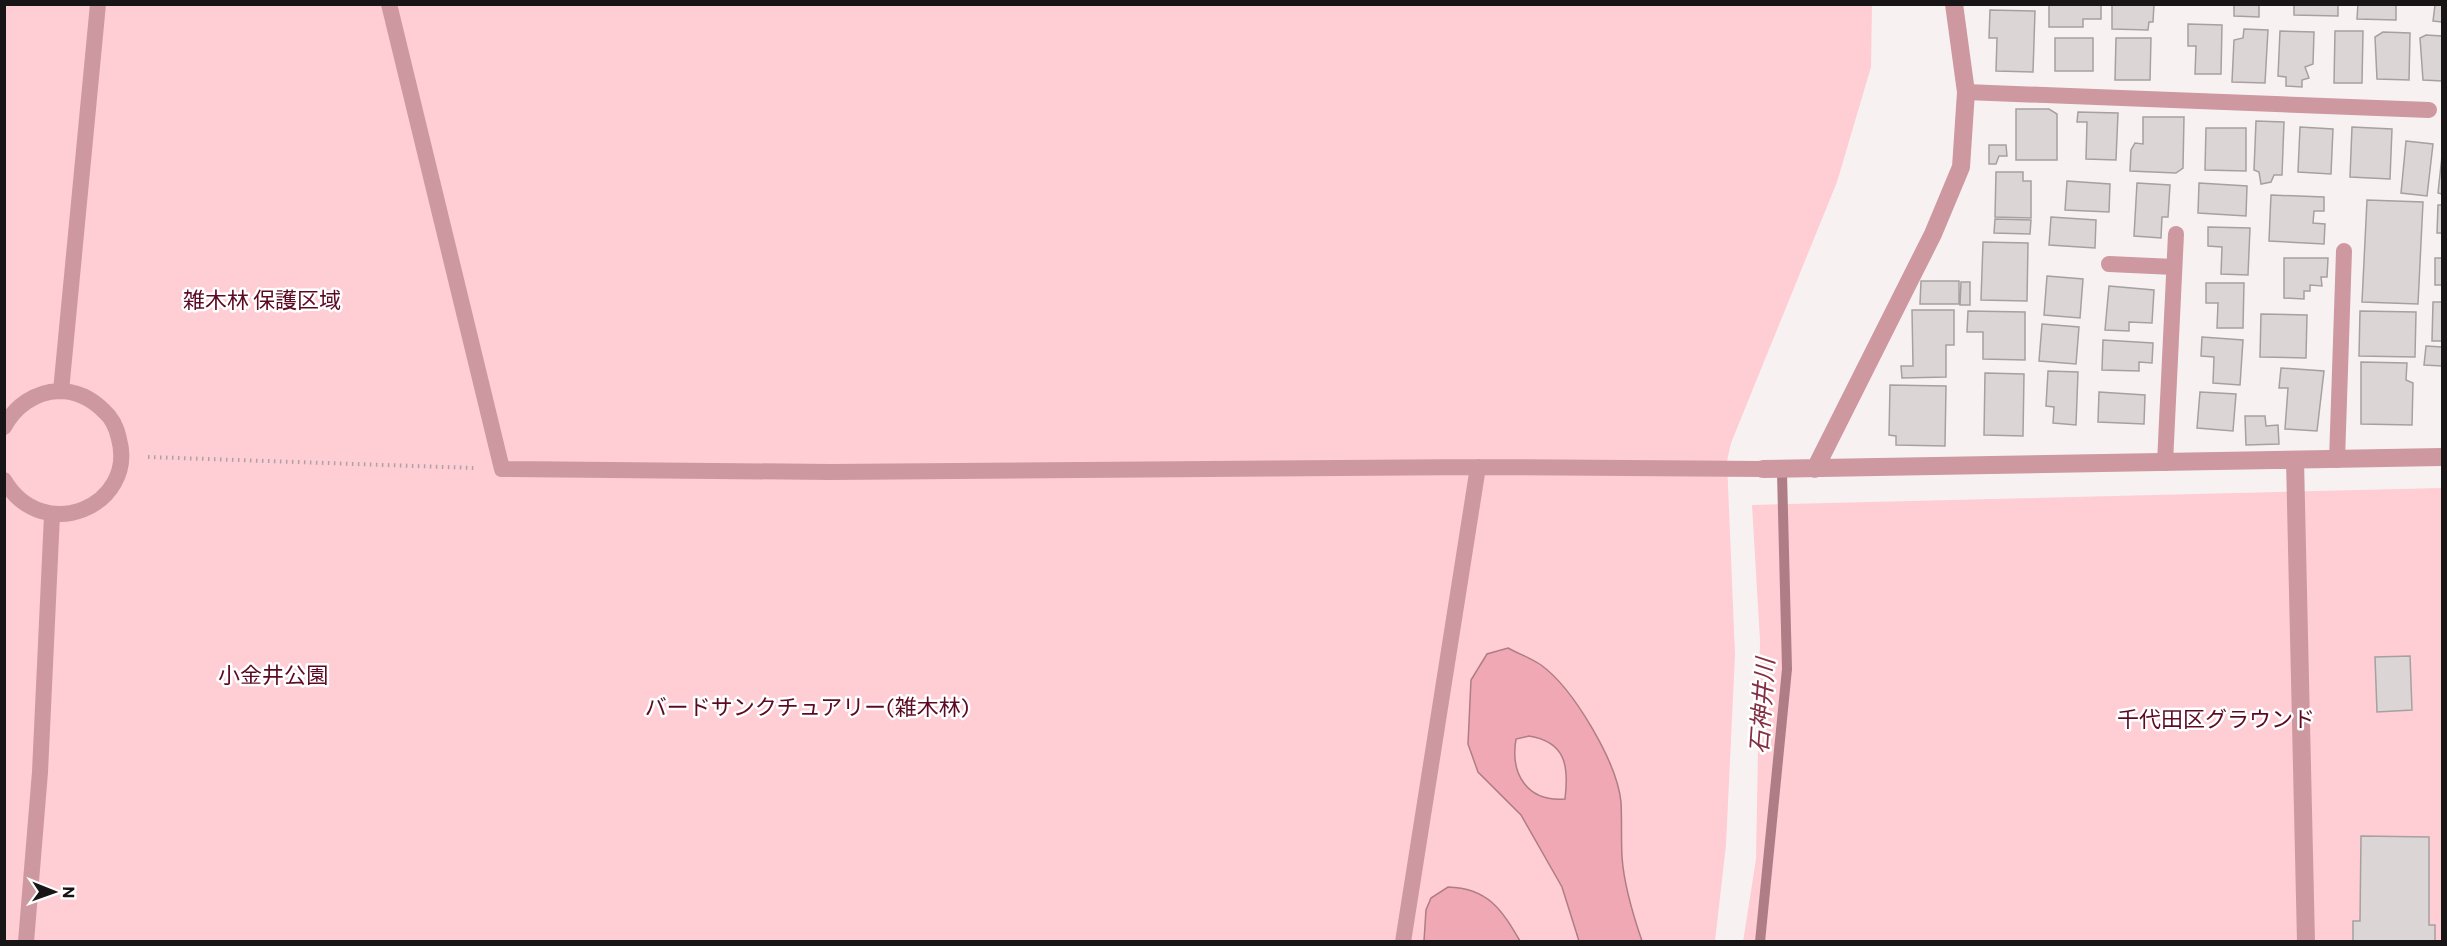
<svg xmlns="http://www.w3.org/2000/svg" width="2447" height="946" font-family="Commissioner,'Noto Sans JP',sans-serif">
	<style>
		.green { fill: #ffcdd4 }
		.water { fill: #f0a9b4; stroke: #af7d85; stroke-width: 1.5; fill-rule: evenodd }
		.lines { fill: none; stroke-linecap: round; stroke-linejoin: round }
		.stream { stroke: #af7d85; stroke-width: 10 }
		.building { fill: #dcd5d6; stroke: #a7a0a1; stroke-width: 1.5 }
		.path { stroke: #a9a4a5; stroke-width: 4; stroke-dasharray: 1.5 4.5; stroke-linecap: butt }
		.lane { stroke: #ce98a0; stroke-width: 16 }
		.street { stroke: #ce98a0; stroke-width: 18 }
		.labels { text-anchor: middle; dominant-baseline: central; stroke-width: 5; stroke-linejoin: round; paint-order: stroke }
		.park-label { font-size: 22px; fill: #5c0a24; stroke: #fff }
		.water-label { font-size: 24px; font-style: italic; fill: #822f42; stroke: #fff }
	</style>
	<rect width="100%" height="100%" fill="#f8f1f2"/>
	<path class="green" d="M5,5H1872L1871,67L1837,182L1731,443L1727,461L1735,655L1726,845L1715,941L5,942Z
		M2442,488V941L1743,942L1756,859L1760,640L1752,505Z"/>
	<path class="water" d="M1508,648C1519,654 1531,658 1541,665C1573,688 1617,762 1621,802C1622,820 1621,839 1622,857C1624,885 1633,915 1642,941H1579L1562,887L1521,815L1478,772L1468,744L1471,680L1487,654ZM1529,736C1566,742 1569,766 1565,799C1527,802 1510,774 1516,739Z
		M1448,887C1488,888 1502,910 1520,941H1424L1426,910L1431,898Z"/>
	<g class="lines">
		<path class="stream" d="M1760,942L1787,669L1782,473"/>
	</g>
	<path class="building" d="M2049,4H2101V19H2083V27H2049Z
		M2112,4H2154L2153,22H2149L2148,30L2112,29Z
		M2234,4H2259V17L2234,16Z
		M2294,4H2338V16L2294,15Z
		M2358,4H2396V20L2357,19Z
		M2434,4H2442V22L2433,21L2435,5Z
		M1990,10L2035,11L2033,72L1996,71L1997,38H1989Z
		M2188,24L2222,25L2221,74H2195L2196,46H2188Z
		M2244,29L2268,30L2265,83L2232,82L2234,40L2243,38Z
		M2280,31L2314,32L2313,64L2305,67L2309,78L2302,80V87L2286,86V77L2278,76Z
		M2335,31H2363L2362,83H2334Z
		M2383,32L2410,33L2409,80L2377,79L2375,37Z
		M2426,35L2442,36V81L2423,80L2420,38Z
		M2055,38H2093V71H2055Z
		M2116,38H2151L2150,80H2115Z
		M2016,109H2049L2057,114V160H2016Z
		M2078,112L2118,113L2116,160L2086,159L2087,122H2077Z
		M2143,117H2184L2183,168L2176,173L2130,171L2131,150L2135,143L2143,144Z
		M2256,121L2284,122L2282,175H2274L2271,182L2261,184L2259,172L2254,170Z
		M2300,127L2333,129L2331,174L2298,172Z
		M2352,127L2392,129L2390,179L2350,177Z
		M2206,128H2246V171L2205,170Z
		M2406,141L2433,144L2427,196L2401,193Z
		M1989,145H2006L2007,156H1999L1996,164H1989Z
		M2442,156V194L2438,193Z
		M1996,172H2023V181H2031V218L1995,217Z
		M2067,181L2110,184L2109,212L2065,210Z
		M2137,183L2170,185L2168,217H2162L2161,238L2134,236Z
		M2199,183L2247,186L2246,216L2198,213Z
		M2271,195L2324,197V211H2314L2313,223L2325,224L2324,244L2269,241Z
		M2367,200L2423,202L2418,304L2362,302Z
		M2438,205H2442V233H2437Z
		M2051,217L2096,220L2095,248L2049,245Z
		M1995,219L2031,220L2030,234L1994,233Z
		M2208,227L2250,228L2248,275L2221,274L2222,247L2208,246Z
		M1983,242L2028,243L2027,301L1981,300Z
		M2284,258H2328L2327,277H2321L2322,286L2310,285V291H2304V299L2284,298Z
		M2435,258H2442V285H2435Z
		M2047,276L2083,279L2080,318L2044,315Z
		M1921,281H1959V304H1920Z
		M1961,282H1970V305H1960Z
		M2206,283H2244L2243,328H2217L2218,303H2206Z
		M2109,286L2154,290L2152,323L2129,322V331L2105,330Z
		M2433,302H2442V341H2432Z
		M1912,310H1954V345H1946V377L1902,378L1901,366H1913Z
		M1968,311L2025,312V360L1983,359V332H1967Z
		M2360,311L2416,312L2415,357L2359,356Z
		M2261,314L2307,315L2306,358L2260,357Z
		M2042,324L2079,327L2076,364L2039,361Z
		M2202,337L2243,340L2240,385L2213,383L2214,357L2201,356Z
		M2103,340L2153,343L2152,363L2139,362V371L2102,370Z
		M2426,346L2442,347V366L2424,365Z
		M2361,362L2407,363L2406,380L2413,383L2412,425L2361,424Z
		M2281,368L2324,371L2317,431L2285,429L2288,388H2279Z
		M2048,371L2078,372L2076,425L2053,423L2054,407L2046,406Z
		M1985,373L2024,374L2023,436L1984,435Z
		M1890,385L1946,386L1945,446L1896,445V436L1889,435Z
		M2099,392L2145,395L2144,424L2098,422Z
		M2200,392L2236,394L2233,431L2197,428Z
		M2245,416H2265L2266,426L2278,425L2279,444L2246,445Z
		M2410,656L2412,710L2377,712L2375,657Z
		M2361,836L2429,837V925H2435V942H2353V921H2360Z"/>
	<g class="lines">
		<path class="path" d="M148,457L474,468"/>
		<path class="lane" d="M389,4L502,469L831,472L1478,467L1763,469
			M1966,92L2429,110
			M2109,264L2174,267
			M61,391L98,4
			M4,427C15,406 35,392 59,391C77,391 92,399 104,411C112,418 117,429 119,439C137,505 44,547 4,480
			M2337,460L2344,251
			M2165,463L2176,234
			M26,942L40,772L52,515
			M1403,942L1478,467"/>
		<path class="street" d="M2295,460L2306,942
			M1763,469L2442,457
			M1815,469L1933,234L1961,167L1966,92L1954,4"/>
	</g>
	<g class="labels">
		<g class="park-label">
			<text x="262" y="299">雑木林 保護区域</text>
			<text x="273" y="674">小金井公園</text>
			<text x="807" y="706">バードサンクチュアリー(雑木林)</text>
			<text x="2216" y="718">千代田区グラウンド</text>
		</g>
		<g class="water-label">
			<text transform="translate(1761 706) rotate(-86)">石神井川</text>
		</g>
	</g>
	<rect width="2447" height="946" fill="none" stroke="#181516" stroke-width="12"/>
	<g transform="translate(54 892) rotate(91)" stroke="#ffffff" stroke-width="4.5" paint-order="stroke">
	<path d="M0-4.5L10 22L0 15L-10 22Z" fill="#181516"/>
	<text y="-9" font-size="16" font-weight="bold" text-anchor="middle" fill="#181516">N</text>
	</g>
</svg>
